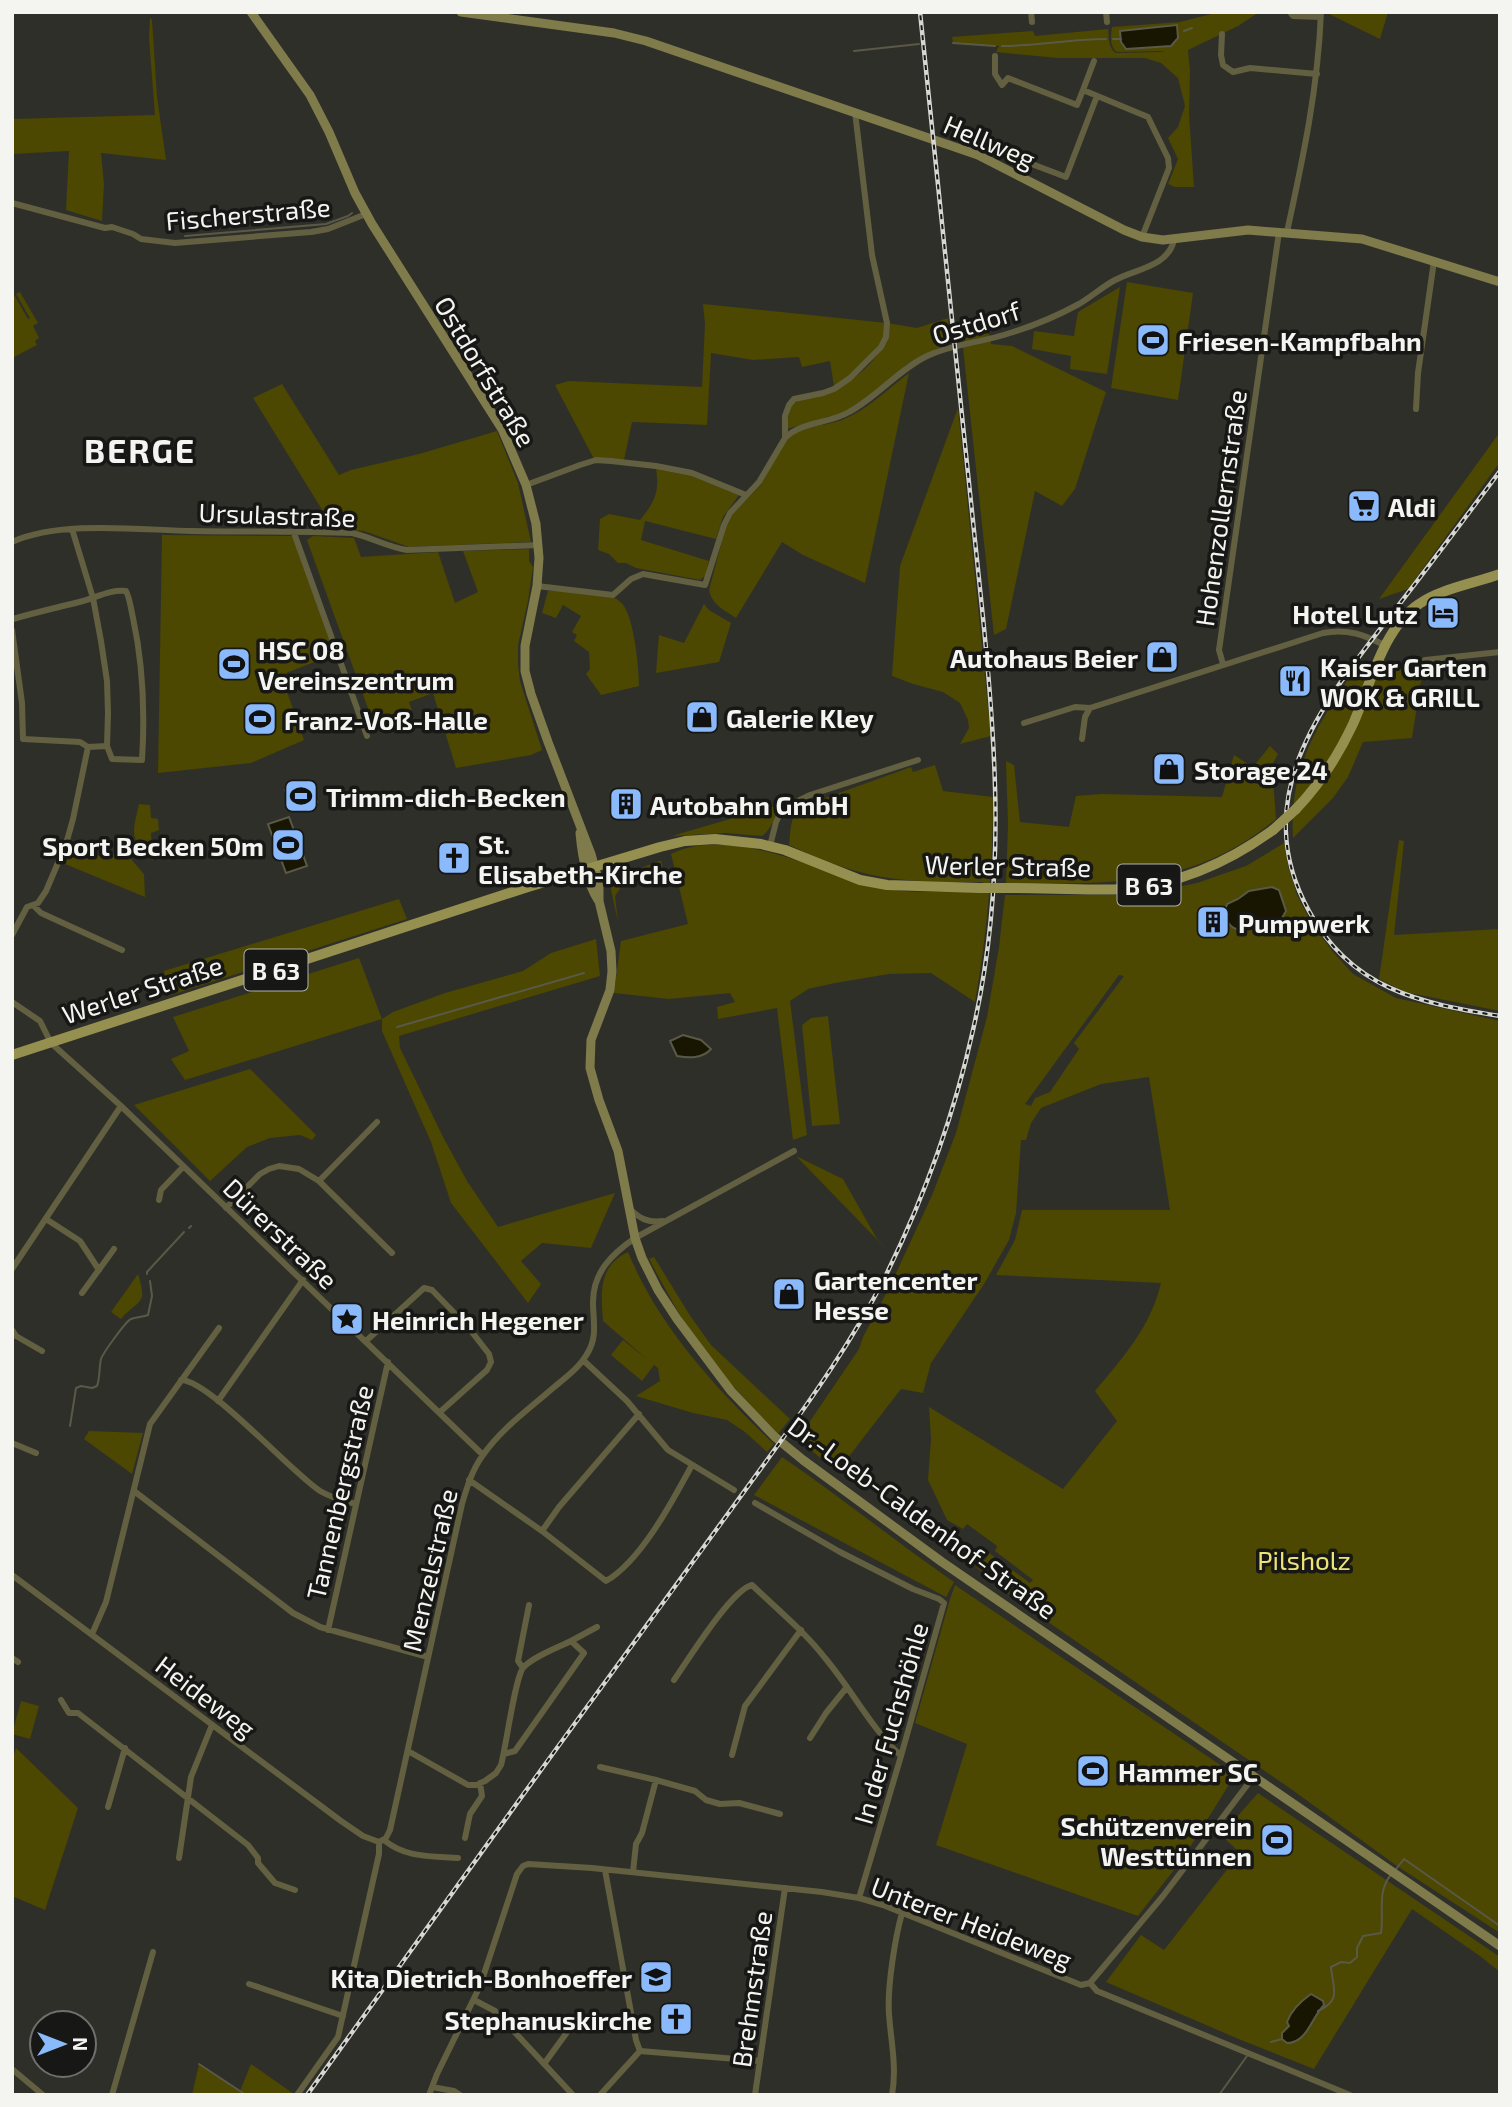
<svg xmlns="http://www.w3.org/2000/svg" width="1512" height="2107" font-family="'Exo 2',sans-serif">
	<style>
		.green { fill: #4c4701; fill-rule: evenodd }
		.water { fill: #181600; stroke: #5a5948; stroke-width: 2 }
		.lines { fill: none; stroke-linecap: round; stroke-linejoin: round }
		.stream { stroke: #5a5948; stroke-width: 2 }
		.street { stroke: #626041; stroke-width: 6 }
		.secondary { stroke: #7f7b4a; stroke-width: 9 }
		.primary { stroke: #95904f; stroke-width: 10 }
		.rail-casing { stroke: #d6d6d2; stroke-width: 4.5 }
		.rail { stroke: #171715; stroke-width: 2; stroke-dasharray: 5; stroke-linecap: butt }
		.primary-bridge { stroke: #95904f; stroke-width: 10 }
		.labels { text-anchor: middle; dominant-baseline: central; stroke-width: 7; stroke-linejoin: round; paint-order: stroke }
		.shield { fill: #171715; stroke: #b2b2af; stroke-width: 2 }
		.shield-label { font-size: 24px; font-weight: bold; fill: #f4f4f1 }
		.street-label { font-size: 26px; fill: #f4f4f1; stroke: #171715 }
		.poi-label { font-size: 26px; font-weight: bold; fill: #f4f4f1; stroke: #171715; text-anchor: start }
		.park-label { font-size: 26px; fill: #ece476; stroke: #171715 }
		.district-label { font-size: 33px; font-weight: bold; letter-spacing: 2px; fill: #f4f4f1; stroke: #171715 }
	</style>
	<rect width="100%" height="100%" fill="#2f2f2a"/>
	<path class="green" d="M1219,12H1259L1238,26L1188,50L1190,71L1189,114L1194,187H1175L1168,184L1178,159L1168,138L1178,127L1185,106L1178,78L1161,63L1145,58H1057L996,52L999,46L953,43L952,37L1033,31L1035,36L1108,29C1109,38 1108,48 1116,53L1160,52L1166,51L1117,52C1109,46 1111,35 1112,27L1180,22Z
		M1329,12H1388L1380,39L1329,14Z
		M150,18L152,20L157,97L166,160L101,153L104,184L102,221L66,210L69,151L12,154V119L155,115L149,38Z
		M1127,282L1193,293L1178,400L1111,388Z
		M1120,287L1107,374L1070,369L1071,356L1032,349L1034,331L1074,336L1078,312Z
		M12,291L28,319L30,318L16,294L20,292L38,323L33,326L39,338L35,341L37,345L12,358Z
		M703,304L887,323L917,328L948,318L951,342L907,364L866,398L842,413L787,429C788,422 788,412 791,406C796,398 813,398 822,395C847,386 878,364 886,337L865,365L834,386L830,361L802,367L799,357L753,360L711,353L707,425L632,422L624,460L594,459L555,385L569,381L702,387L705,324Z
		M962,318L990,335L991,344L1012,346L1106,392L1075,489L1062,506L1035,491L1006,629L994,635L963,348L965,340Z
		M909,373L865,583L803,555L782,542L736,618C724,610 712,605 709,590L726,526L732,515L761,485L786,439C802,424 825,427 844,419C867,410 889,388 909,373Z
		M282,384L339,475L351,470L419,454L497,431L518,483L531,542L409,547L364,531L334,529L253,398Z
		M958,408L991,736L960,744L969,728L968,720L960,703L943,692L913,684L892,676L900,566Z
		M1500,432V462L1408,589L1379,599Z
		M656,469L692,476L739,495L723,517L716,539L645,521L641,540L709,561L705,576L700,580L636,568L626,563H618L609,554L598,550L600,519L609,514L640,520C654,503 660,492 656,469Z
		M162,535L293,536L335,654L281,675L304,740L251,763L158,773Z
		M313,536L354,538L361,557L438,552L455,603L478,592L463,551L529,549V561L533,567L528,601L518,645V664L520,681L542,750L531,755L456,768L433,693L409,702L412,711L374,725L307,540Z
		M548,591H560L615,598C618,600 622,603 624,606C634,621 639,667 639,686L601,695L586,674L590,669L589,652L574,641L577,635L572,632L581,616L563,605L556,618L542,613Z
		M704,604L709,610L731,623L719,662L656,673L659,635L684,643Z
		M1424,662L1412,738L1363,742L1348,777L1333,798L1293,838C1289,766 1317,726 1355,669L1392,667Z
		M1270,746L1278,754L1272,765L1276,819C1192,889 1108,883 1006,884L1008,824L1006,761L1014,765L1020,822L1069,827L1076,796L1102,794L1222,797L1234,755L1253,767Z
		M935,765L943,791L993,797C993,866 987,934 975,1002L931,973L889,974L835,983L808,989L790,1001L807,1135L793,1140L777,1008L718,1019L717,1007L735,1002L730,993L669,999L614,993L621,941L688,924L671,854C733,824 823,874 885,888C916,895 951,891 982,890L983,882C958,882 932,883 907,880C865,877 827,863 789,845C791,831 789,815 803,806L911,767L913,772Z
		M788,802C774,813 773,829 762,836L726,833L672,836Z
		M139,804L150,805L151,818L158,819L159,830L151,833L153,861C129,837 132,836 139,804Z
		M1399,840L1404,841L1394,935L1500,929V1011L1405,992L1379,979Z
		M1286,842L1288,866L1297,895L1311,922L1333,952L1353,974L1396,998L1500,1021V1933L1397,1866L1291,1789L1016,1600L956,1550L961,1544L985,1560L989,1553L1030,1583L1033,1580L995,1551L997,1546L967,1524L963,1529L947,1520L928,1480L931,1439L929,1407L1063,1489L1117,1421L1095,1391C1124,1356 1150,1328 1161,1283L996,1275L1015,1240L1022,1210H1170L1149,1077L1101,1084L1041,1108L1031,1123L1026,1140H1021L1016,1213L1009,1240L984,1284L931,1363L923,1393L901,1389L837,1472L798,1439L859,1349L863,1337L891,1284L933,1193L956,1133L987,1017L999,947L1005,895H1117L1157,891L1197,883L1246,866ZM1119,975L1124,976L1074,1043L1079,1049L1050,1092L1035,1098L1031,1106L1025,1104Z
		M69,850L97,856L125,852L144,874L145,897L65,864Z
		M659,861H661L667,882L664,879L659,878L621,887L615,896L618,922L610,885L612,879Z
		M399,899L407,919L168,996L164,971Z
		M596,939L600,976L399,1036L400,1048L443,1137L467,1181L498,1227L615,1193L591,1248L542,1243L521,1261L541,1284L528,1303L451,1203L431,1142L382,1031V1019L185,1080L171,1059L189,1051L173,1017L359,958L382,1019L393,1012L445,993L523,971L551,953Z
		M828,1016L840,1124L812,1126L802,1025L811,1018Z
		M250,1069L316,1135L312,1140L300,1135L270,1138L247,1147L210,1181L134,1105Z
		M796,1156L843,1179L877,1239L891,1254Z
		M628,1252C659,1327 716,1389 774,1444L767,1452L745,1432L727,1420L693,1413L636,1396L660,1381L658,1368L654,1365L642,1381L611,1355L623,1340L648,1360L603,1321C601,1293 598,1266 628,1252Z
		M654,1257L689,1314L711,1345L790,1419L778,1434C755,1409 730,1385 708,1357C685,1327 667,1292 649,1259Z
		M138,1274C148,1306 139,1299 121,1319L111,1312Z
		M89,1431L143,1433L132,1474L84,1439Z
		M782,1457C841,1497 896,1542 954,1582L946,1597L754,1495Z
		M955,1585L1235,1775L1184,1857L1138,1916L936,1845L967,1744L915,1723L950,1599Z
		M21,1701L39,1706L30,1739L12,1734Z
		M16,1748L78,1808L45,1910L12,1896V1761Z
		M1258,1793L1500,1957V1972L1480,1956L1412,1909L1314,2069L1241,2040L1106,1982L1141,1935L1164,1950L1240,1853L1221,1835Z
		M199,2064L240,2091L251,2064L294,2094L192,2095Z"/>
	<path class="water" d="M1177,25L1178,38L1171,46L1126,49L1121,42L1120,31Z
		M309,781L317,802L292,811L285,790Z
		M289,817L307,866L286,873L268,824Z
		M1272,887L1279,890L1286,911L1282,918L1244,930C1229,931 1222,917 1227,904L1238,899L1249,891Z
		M683,1035L701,1040L711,1049C702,1059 689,1058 677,1056L670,1041Z
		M1311,1994L1323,2001L1324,2005C1311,2018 1307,2043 1287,2043L1282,2039V2033L1289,2026L1287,2022C1291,2011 1301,2001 1311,1994Z"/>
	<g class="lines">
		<path class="stream" d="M1184,31L1192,28
			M1113,39H1121
			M953,43L995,46
			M1002,46C1037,46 1071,39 1106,39
			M854,51L919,44
			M185,236L326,224L348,216L352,213
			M397,1027L584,973
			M189,1228L191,1226
			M147,1274V1272L184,1232
			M70,1426L76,1388L81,1386L92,1388L97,1386C100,1378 99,1368 101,1359C103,1353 126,1321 131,1319C136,1317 143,1317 148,1315L152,1296L150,1281
			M1396,1869L1404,1859L1500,1926
			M1318,2011C1342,2000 1333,1989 1331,1967L1341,1962L1350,1963L1357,1957V1948L1363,1936L1381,1933C1384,1914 1377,1892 1390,1876
			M1271,2042L1282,2039
			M199,2064L246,2095
			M1219,2095L1247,2056"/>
		<path class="street" d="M1031,12L1032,22
			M1106,12L1107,22
			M1290,12L1293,16L1320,17
			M1222,34L1221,55L1223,65L1233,72L1250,68L1317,74
			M995,56V74L1002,85L1008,78L1077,105L1083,90L1148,117L1168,158L1169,168L1142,237
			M1083,90L1094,61
			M974,142L1066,177L1097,96
			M12,203L105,228L112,227L133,234L141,239L175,243L311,232L328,229L366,214
			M1287,232C1303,158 1318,89 1321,12
			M1416,409L1418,373L1434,261
			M785,438C802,421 829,424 849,412C877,397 898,370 927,356C955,343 981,343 1010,333C1033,326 1057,316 1079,304C1091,297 1102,287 1115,280C1135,269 1168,267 1174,240
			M526,485L580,465L596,460L611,461L656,466L692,473L746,495
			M294,533L367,736
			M12,542C61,520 139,530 192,531C245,532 299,531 352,533C371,537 387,547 407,550L539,545
			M537,586L613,595L631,579L643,574L705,585L724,525L730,513L759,482L785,438V416L789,405L794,399L823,393L834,389L850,378L881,347L886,337L887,323L872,255L855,112
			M12,620L13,619C37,612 60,607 83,601C97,597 112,589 126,591C130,599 131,609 133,618C143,664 145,713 142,760L112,759L107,746L108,713L107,681L101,641L93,598L72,529
			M12,630L22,703L23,739L80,742L88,747L107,746
			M1425,660L1500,652
			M1223,664L1219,650L1279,232
			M1024,723L1075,707L1090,708L1323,633C1347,628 1365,635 1386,646
			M1082,739L1085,717L1090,708
			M770,846L776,822L781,812L790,805L810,795L918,760
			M34,906L41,913L122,950
			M12,935L27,907L38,903L46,891L66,844L73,819L88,747
			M12,1002L40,1021L51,1043L121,1106L483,1455
			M319,1181L377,1122
			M159,1200L161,1190L183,1167
			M226,1208L260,1174L269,1169L279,1166L299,1169L319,1181L392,1253
			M629,1208C640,1219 648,1223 663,1221
			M46,1219L80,1241L99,1270
			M12,1269L121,1106
			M82,1293L114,1249
			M12,1330L16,1336L42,1351
			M366,1341L424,1288L432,1290L468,1327L489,1354L491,1362L487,1370L440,1412
			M583,1360L627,1401L668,1450L734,1490
			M181,1380C209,1380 291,1472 320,1491C332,1498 343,1501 356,1504
			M218,1401L303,1280
			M12,1443L36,1453
			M469,1480L542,1531L606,1581C641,1561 673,1500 692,1465
			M134,1491L293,1613L320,1627L428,1657
			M755,1503L840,1552L913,1589L939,1599L944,1603L901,1756L859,1898
			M542,1531L559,1507L639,1414
			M12,1575L341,1821L363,1836L379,1842
			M328,1630L388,1362
			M92,1634L106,1602L150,1424L219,1328
			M571,1641L597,1627
			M12,1658L18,1662
			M523,1668L518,1661L529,1605
			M674,1680C688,1660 731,1590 752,1585C777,1609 804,1631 825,1658C852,1690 871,1728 901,1756
			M61,1700L69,1713H78L248,1845L258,1858V1863L275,1883L295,1890
			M810,1738L826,1713L847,1687
			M408,1751L468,1785H476L485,1781L496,1773L501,1765C506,1747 515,1678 523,1668C532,1657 559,1647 571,1641L584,1653L515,1751L504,1754
			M732,1755L745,1706L801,1630
			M600,1767L656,1780L642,1833L636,1844L633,1872
			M656,1780L695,1791L706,1800L720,1804L739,1803L780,1814
			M108,1807L125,1748
			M465,1838L470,1814L482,1796L480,1783
			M384,1840C405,1858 432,1856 458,1858
			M379,1842L386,1838L390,1830L462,1504C467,1487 472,1470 483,1455C501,1429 529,1409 553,1388C565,1378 579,1368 587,1354C598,1337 593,1321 593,1302C593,1272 612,1254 635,1238L794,1151
			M179,1858L191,1777L212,1725
			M1090,1983L1097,1991L1350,2095
			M1090,1983L1163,1896L1254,1776
			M249,1984L343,2016
			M474,2000L495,2011L573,2095
			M640,2051L760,2061
			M544,2064L581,2013
			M12,2069L43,2095
			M432,2087L454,2091L460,2095
			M112,2095L153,1952
			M297,2095L338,2037L379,1854V1842
			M429,2095L437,2074L480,1986L517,1874L523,1866L528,1864L592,1868L822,1892L859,1898L883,1905L1081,1985L1090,1983
			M600,2095L640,2051L636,2040L605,1870
			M755,2095L785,1888
			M892,2095C897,2067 891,2042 889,2014C887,1988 895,1938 902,1913"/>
		<path class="secondary" d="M251,12L310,95L329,132L355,193L372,224L502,429L526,485L536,524L539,558L537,586L525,646V671L531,694L548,742L591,854L599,883V901L611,951L612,971L610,990L591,1040L590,1068L599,1100L618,1151L635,1238L642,1258L658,1290L677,1319L731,1391L775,1437L803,1460L942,1562L1500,1946
			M461,12L614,33L646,41L978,155L1124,230L1142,237L1163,240L1248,230L1362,239L1500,282
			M580,833C582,855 586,881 598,900"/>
		<path class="primary" d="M1296,809C1320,784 1338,756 1353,724C1370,686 1383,628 1419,604C1440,589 1475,583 1500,574
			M1012,888C1050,888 1088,891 1125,889C1180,884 1229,862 1273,830
			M12,1055L528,887L660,847L685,841L715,839L761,844L785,850L860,880L887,885L980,888"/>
		<defs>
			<path id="rail" d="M1500,471C1465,518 1430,565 1394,611C1326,699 1245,795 1309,911C1351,989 1419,1003 1500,1016
				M307,2095C403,1962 498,1828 595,1696C654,1616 712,1536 770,1456C812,1398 853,1340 885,1277C924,1198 954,1116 973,1030C1006,886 997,753 982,608L920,12"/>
		</defs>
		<use href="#rail" class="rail-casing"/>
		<use href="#rail" class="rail"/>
		<path class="primary-bridge" d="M1273,830L1296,809
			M980,888H1012"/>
	</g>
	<defs>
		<symbol id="stadium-square" viewBox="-11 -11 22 22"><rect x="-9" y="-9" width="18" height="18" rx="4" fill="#8abafc" stroke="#171715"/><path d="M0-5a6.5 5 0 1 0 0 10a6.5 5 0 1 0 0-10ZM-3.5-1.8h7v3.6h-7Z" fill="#111"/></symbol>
		<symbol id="supermarket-square" viewBox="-11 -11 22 22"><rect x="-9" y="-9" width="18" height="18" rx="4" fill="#8abafc" stroke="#171715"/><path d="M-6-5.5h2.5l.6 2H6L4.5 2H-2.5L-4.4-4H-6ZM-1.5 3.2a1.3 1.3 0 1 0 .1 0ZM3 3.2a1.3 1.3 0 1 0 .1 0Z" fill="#111"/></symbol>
		<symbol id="hotel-square" viewBox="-11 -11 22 22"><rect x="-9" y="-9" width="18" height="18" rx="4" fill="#8abafc" stroke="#171715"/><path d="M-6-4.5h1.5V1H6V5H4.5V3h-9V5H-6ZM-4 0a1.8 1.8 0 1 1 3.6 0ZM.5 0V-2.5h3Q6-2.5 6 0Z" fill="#111"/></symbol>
		<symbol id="shop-square" viewBox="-11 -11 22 22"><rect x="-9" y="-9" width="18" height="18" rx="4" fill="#8abafc" stroke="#171715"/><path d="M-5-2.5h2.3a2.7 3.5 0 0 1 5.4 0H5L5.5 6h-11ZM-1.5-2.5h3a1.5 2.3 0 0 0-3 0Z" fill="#111"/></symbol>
		<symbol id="restaurant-square" viewBox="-11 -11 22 22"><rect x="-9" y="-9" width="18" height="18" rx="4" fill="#8abafc" stroke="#171715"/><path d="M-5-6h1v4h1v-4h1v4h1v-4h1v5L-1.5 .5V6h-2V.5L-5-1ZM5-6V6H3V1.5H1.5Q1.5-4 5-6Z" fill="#111"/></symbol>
		<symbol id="building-square" viewBox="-11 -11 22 22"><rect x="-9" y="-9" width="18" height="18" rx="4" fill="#8abafc" stroke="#171715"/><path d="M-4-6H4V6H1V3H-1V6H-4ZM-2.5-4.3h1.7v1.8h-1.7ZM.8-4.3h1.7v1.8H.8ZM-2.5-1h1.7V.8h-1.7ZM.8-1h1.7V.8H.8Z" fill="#111"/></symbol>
		<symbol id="church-square" viewBox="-11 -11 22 22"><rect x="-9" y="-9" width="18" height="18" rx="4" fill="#8abafc" stroke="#171715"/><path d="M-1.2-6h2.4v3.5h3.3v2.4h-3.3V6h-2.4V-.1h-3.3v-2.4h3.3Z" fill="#111"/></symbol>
		<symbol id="sight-square" viewBox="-11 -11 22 22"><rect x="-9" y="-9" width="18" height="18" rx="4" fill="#8abafc" stroke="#171715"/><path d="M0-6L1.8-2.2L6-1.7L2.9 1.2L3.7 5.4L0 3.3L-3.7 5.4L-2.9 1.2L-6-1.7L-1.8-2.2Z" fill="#111"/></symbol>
		<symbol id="school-square" viewBox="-11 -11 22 22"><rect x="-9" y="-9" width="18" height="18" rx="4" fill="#8abafc" stroke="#171715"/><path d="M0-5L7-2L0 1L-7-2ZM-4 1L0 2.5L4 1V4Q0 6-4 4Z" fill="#111"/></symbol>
	</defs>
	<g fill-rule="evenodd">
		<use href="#stadium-square" x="1134" y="321" width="38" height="38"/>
		<use href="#supermarket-square" x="1345" y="487" width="38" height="38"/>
		<use href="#hotel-square" x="1424" y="594" width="38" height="38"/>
		<use href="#shop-square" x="1143" y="638" width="38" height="38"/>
		<use href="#stadium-square" x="215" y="645" width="38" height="38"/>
		<use href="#restaurant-square" x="1276" y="662" width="38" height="38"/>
		<use href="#shop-square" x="683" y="698" width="38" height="38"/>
		<use href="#stadium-square" x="241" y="700" width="38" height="38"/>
		<use href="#shop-square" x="1150" y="750" width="38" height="38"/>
		<use href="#stadium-square" x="282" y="777" width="38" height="38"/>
		<use href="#building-square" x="607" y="785" width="38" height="38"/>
		<use href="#stadium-square" x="269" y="826" width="38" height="38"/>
		<use href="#church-square" x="435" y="839" width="38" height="38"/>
		<use href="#building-square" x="1194" y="903" width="38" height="38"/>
		<use href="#shop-square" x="770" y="1275" width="38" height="38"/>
		<use href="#sight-square" x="328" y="1300" width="38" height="38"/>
		<use href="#stadium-square" x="1074" y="1752" width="38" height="38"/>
		<use href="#stadium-square" x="1258" y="1821" width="38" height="38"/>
		<use href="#school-square" x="637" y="1958" width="38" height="38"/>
		<use href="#church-square" x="657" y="2000" width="38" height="38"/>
	</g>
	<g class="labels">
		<g class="shield">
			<rect x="1117.5" y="864.5" width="63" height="41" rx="5"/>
			<rect x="244.5" y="949.5" width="63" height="41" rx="5"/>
		</g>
		<g class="shield-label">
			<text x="1149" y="885">B 63</text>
			<text x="276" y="970">B 63</text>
		</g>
		<g class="street-label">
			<text transform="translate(990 141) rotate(23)">Hellweg</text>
			<text transform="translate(248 213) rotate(-5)">Fischerstraße</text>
			<text transform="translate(976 322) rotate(-17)">Ostdorf</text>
			<text transform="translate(486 371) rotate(59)">Ostdorfstraße</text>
			<text transform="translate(1220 508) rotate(-82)">Hohenzollernstraße</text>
			<text transform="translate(277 514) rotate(2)">Ursulastraße</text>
			<text transform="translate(1008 865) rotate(1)">Werler Straße</text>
			<text transform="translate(142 989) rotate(-18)">Werler Straße</text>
			<text transform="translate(281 1233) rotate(44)">Dürerstraße</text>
			<text transform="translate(339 1492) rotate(-77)">Tannenbergstraße</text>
			<text transform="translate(923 1517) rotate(36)">Dr.-Loeb-Caldenhof-Straße</text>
			<text transform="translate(429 1570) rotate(-77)">Menzelstraße</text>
			<text transform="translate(206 1696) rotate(37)">Heideweg</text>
			<text transform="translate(890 1723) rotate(-74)">In der Fuchshöhle</text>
			<text transform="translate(972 1922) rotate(21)">Unterer Heideweg</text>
			<text transform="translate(751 1989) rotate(-82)">Brehmstraße</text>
		</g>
		<g class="poi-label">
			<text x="1178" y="340">Friesen-Kampfbahn</text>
			<text x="1388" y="506">Aldi</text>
			<text x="1418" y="613" text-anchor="end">Hotel Lutz</text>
			<text x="258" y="649">HSC 08<tspan x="258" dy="30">Vereinszentrum</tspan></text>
			<text x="1138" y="657" text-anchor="end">Autohaus Beier</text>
			<text x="1320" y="666">Kaiser Garten<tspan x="1320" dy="30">WOK &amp; GRILL</tspan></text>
			<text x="726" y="717">Galerie Kley</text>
			<text x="284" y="719">Franz-Voß-Halle</text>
			<text x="1194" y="769">Storage 24</text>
			<text x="326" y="796">Trimm-dich-Becken</text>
			<text x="650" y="804">Autobahn GmbH</text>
			<text x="478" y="843">St.<tspan x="478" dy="30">Elisabeth-Kirche</tspan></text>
			<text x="264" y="845" text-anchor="end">Sport Becken 50m</text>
			<text x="1238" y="922">Pumpwerk</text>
			<text x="814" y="1279">Gartencenter<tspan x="814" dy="30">Hesse</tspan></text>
			<text x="372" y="1319">Heinrich Hegener</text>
			<text x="1118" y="1771">Hammer SC</text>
			<text x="1252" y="1825" text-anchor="end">Schützenverein<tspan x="1252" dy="30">Westtünnen</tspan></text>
			<text x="632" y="1977" text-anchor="end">Kita Dietrich-Bonhoeffer</text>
			<text x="652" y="2019" text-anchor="end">Stephanuskirche</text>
		</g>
		<g class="park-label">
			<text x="1304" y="1559">Pilsholz</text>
		</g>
		<g class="district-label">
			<text x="140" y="450">BERGE</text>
		</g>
	</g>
	<rect width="1512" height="2107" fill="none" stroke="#f4f4f1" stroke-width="28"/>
	<g transform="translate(63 2044) rotate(90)"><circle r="33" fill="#171715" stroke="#6f6f6d" stroke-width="2"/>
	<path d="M0-5L12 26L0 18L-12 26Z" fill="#8abafc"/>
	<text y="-10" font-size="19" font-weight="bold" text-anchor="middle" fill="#f4f4f1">N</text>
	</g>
</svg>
